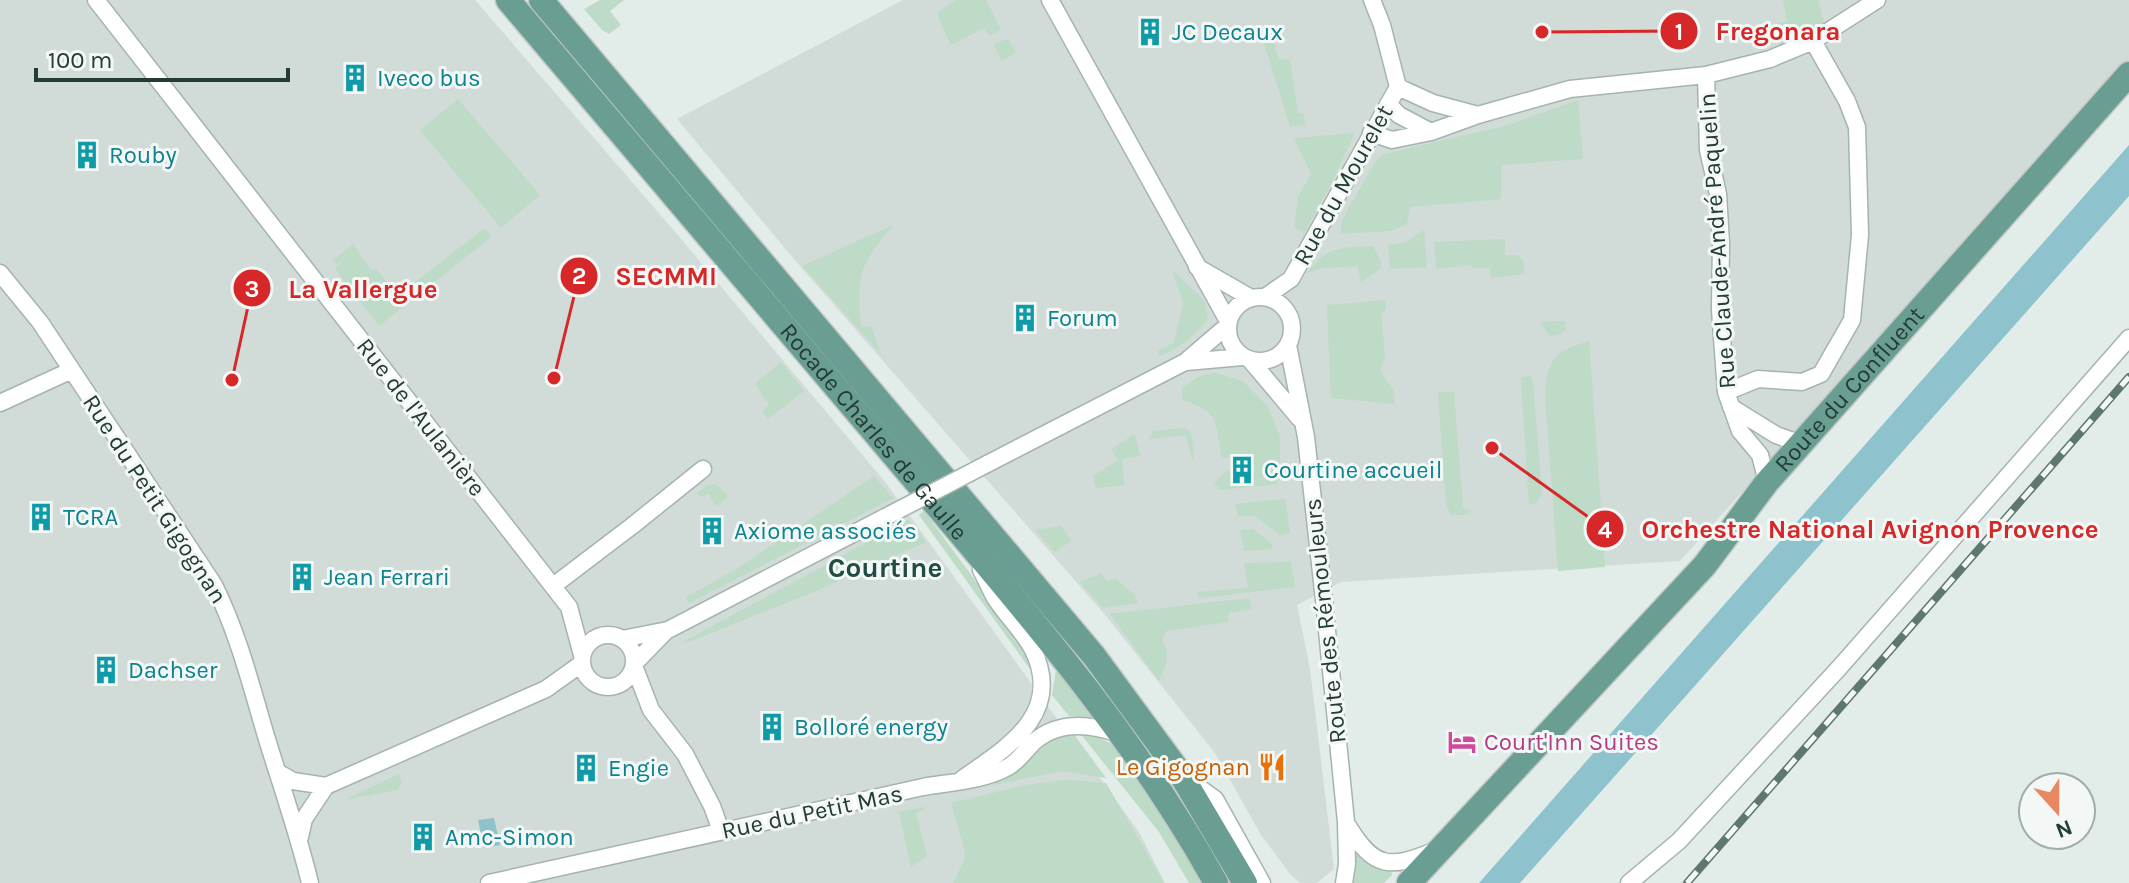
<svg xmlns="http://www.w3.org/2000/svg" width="2129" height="883" font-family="Karla,sans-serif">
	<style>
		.built { fill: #d1dbd7 }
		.green { fill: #bddbc6 }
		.water { fill: #8ec2cd }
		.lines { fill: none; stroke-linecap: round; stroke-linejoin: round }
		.minor-casing { stroke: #a5b4af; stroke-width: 19 }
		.primary-casing { stroke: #c1c8c7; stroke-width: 27 }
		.minor { stroke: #fff; stroke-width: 16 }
		.primary { stroke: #6a9e92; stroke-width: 24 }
		.rail-casing { stroke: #5e7771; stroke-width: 8 }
		.rail { stroke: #f3f8f6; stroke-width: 5; stroke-dasharray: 15; stroke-linecap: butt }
		.minor-bridge-casing { stroke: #a5b4af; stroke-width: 19; stroke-linecap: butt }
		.minor-bridge { stroke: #fff; stroke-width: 16 }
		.labels { text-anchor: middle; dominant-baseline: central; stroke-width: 6; stroke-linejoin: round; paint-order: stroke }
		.culture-label { font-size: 24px; fill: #0d838f; stroke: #f3f8f6; text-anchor: start }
		.street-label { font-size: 24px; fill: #233c36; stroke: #f3f8f6 }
		.hotel-label { font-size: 24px; fill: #b23c85; stroke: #f3f8f6; text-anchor: start }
		.food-label { font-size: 24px; fill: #c56008; stroke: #f3f8f6; text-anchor: end }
		.quarter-label { font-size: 28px; font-weight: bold; fill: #204c43; stroke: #f3f8f6 }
		.leader { fill: none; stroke: #d62828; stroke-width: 3 }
		.callout-dot { fill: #d62828; stroke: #f3f8f6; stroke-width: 3 }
		.mark-label { font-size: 24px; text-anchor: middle; font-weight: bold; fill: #fff }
		.callout-label { font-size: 26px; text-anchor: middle; font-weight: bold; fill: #d62828; stroke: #f3f8f6; stroke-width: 6; stroke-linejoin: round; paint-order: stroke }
	</style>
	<rect width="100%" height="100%" fill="#e2ece8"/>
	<path class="built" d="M0,0H475L676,233L886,483L1139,832L1165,883H0Z
		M903,0H2129V62L1680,561L1341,582L1297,605L1310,669L1334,869L1317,883H1300L1290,874L1261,835L1215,753L1106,616L794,259L677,119Z"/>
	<path class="green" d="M600,0H624L610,11L621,25L609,34L602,30L584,9Z
		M956,0H986L1001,29L990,36L984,28L951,45L938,17L939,11Z
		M1783,0H1818L1826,33L1778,45L1773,25L1787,21Z
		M1260,30L1271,31L1279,60L1290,59L1298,113H1303L1305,125L1290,126Z
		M1004,40H1009L1016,52L1002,61L994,45Z
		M458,99L540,195L501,228L420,130Z
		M1578,100L1583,159L1501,165V199L1410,207L1407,224L1391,231L1341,234V222L1375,162L1384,154L1509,125Z
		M1355,133L1329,188L1304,233L1294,227L1298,197L1311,174L1294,138Z
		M893,225C859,267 856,273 861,327L871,326L881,354L802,266Z
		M485,228L491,237L379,326L335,269L342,262L336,264L333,260L353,244L372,271L376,269L398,295Z
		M1424,230L1427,267L1390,269L1388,245L1406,242Z
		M1505,239V255H1517L1524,261V274L1491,278L1490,268H1473L1472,265L1436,269L1434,242Z
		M1373,246L1381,262L1380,269L1361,282L1358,266L1323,268L1307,273C1328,245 1341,248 1373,246Z
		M1172,270L1204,300L1208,318C1196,336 1179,348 1160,356L1158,351L1174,342L1183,304Z
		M1385,300L1386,308L1381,315L1385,356L1380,370L1394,392L1395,404L1331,398L1327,305Z
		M1564,321L1566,329L1558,335L1550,336L1540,322Z
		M1589,341L1605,567L1558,571L1545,395C1548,358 1554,352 1589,341Z
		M781,362L804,391L768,419L762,412L769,405L755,384Z
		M1216,373L1243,381L1268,407L1280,436V467L1277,484L1221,490L1214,483L1228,470L1244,483L1256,469L1241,456L1222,458C1215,423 1221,411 1182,400V388L1200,376Z
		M1530,375L1533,383L1542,494L1536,503L1529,504L1521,378Z
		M1438,392H1454L1463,508L1472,511L1464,515H1451L1446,504Z
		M1185,428L1191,432L1194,459L1192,460L1186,435L1149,439L1153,431Z
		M1135,434L1140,456L1122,459L1124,485L1096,488L1093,476L1118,460L1111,449Z
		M874,476L893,498L689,603L685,598L738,568Z
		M715,484L729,496L717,506L708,494L701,497L697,493L708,485Z
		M1285,499L1290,533L1280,535L1255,516H1238L1235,504Z
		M924,511L1025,648L1033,669H1030L919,515Z
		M908,520L926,542L816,591L686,643L683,642Z
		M1061,526L1071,541L1055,552L1035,530Z
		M1253,529L1273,545L1271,549L1244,551L1240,530Z
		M1291,562L1295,587L1199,598L1197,592L1248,588L1244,563Z
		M1101,573L1107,581L1115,579L1135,595L1138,603L1103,608L1080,582Z
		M1249,598L1252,609L1229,613L1228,622L1166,631L1162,640C1171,656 1166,665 1159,681L1110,614Z
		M1056,670L1060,671L1095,718L1069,716L1052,695Z
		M1084,729L1117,747L1167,820L1204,883H1189L1159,832L1079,732Z
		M1073,733L1106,778L1062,771L992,785L1015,773L1053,738Z
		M399,774L402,783L397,790L344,800Z
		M1066,780L1106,783L1164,883H953L965,859V851L951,803L1026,785Z
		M924,807L925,809L916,813L927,856L911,867L899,812Z
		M1356,850L1390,868L1392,875L1384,883H1352L1351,851Z"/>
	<path class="water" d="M2129,145V196L1520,883H1479Z
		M494,818L500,845L484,848L478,820Z"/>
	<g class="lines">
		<defs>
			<path id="minor" d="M96,0L569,607L582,655
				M1050,0L1228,321
				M1706,75L1708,150L1718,194L1721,243L1720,310L1726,392L1740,431L1760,455L1767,482
				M1398,87L1433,103L1478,115
				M1388,104L1399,115L1431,132L1478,115L1570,89L1706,75L1770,59L1813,41L1877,0
				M1371,133L1392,140L1431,132
				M1197,267L1251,298
				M0,273L40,322L214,585C238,633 251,685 266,736C281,785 298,833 310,883
				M1228 329a32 32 0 1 1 64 0a32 32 0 1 1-64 0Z
				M1265,297L1291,279L1398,87L1382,25L1372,0
				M1288,345L1306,437L1324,600L1346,822L1347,864L1344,883
				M1251,361L1299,418
				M1186,362L1242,357
				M1726,392L1758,379L1802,382L1821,374L1852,320L1860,235L1857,127L1847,101L1813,41
				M0,403L72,370
				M1731,407L1776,435L1802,444
				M987,464L1185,362L1227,326
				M553,586L632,526L703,469
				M582 661a26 26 0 1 1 52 0a26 26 0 1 1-52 0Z
				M622,639L668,630L891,514
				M635,663L667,630
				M634,666L651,710L685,754L712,806L721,831
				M279,773L293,781L326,786
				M962,779C1008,747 1065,713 1032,648C1022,630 1006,615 995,598C990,589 986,579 981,570
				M1190,781L1215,799L1262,883
				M1348,826C1374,869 1390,869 1434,851
				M300,837L304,819L326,786L546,689L581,664
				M489,883L923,787C951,782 983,781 1008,767C1019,761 1026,749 1035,741C1060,720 1091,724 1119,734
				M1629,883L1679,841L1839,668L2129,338"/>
			<g id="primary">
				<path id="s1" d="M508,0C637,153 767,305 896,458C1010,593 1130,727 1216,883"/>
				<path d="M541,0L1094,656L1180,773L1245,883"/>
				<path id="s2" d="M1409,883L1705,565L1767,482L2129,74"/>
			</g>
		</defs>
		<use href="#minor" class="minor-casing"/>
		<use href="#primary" class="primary-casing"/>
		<use href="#minor" class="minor"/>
		<use href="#primary" class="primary"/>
		<defs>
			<path id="rail" d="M1687,883L2129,377"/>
		</defs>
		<use href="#rail" class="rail-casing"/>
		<use href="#rail" class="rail"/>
		<defs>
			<path id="minor-bridge" d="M891,514L987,464"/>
		</defs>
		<use href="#minor-bridge" class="minor-bridge-casing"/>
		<use href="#minor-bridge" class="minor-bridge"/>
	</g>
	<defs>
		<symbol id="building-bare" viewBox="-9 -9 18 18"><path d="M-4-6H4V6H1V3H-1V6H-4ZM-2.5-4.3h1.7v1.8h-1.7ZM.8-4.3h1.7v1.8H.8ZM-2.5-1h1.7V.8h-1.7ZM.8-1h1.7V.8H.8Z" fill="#0f9aa8" stroke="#f3f8f6" stroke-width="2.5" paint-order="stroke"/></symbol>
		<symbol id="hotel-bare" viewBox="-9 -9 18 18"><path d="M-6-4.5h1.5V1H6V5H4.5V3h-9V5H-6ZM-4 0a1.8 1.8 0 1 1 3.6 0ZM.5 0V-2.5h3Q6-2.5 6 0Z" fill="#d1479c" stroke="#f3f8f6" stroke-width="2.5" paint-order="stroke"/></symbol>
		<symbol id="restaurant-bare" viewBox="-9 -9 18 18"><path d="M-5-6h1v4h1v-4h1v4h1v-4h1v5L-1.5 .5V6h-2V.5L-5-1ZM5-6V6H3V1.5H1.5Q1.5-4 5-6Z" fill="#e8710a" stroke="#f3f8f6" stroke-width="2.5" paint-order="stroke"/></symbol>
	</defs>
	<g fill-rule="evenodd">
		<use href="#building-bare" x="1130" y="12" width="40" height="40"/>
		<use href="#building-bare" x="335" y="58" width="40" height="40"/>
		<use href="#building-bare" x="67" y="135" width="40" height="40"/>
		<use href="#building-bare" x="1005" y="298" width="40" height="40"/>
		<use href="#building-bare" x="1222" y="450" width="40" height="40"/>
		<use href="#building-bare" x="21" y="497" width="40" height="40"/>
		<use href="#building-bare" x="692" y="511" width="40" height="40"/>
		<use href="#building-bare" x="282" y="557" width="40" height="40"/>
		<use href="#building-bare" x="86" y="650" width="40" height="40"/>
		<use href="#building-bare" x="752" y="707" width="40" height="40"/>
		<use href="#hotel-bare" x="1442" y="722" width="40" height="40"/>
		<use href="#restaurant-bare" x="1252" y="747" width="40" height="40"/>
		<use href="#building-bare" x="566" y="748" width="40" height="40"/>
		<use href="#building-bare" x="403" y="817" width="40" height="40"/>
	</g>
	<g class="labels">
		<g class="culture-label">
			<text x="1172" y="32">JC Decaux</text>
			<text x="377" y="78">Iveco bus</text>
			<text x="109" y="155">Rouby</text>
			<text x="1047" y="318">Forum</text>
			<text x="1264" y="470">Courtine accueil</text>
			<text x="63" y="517">TCRA</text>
			<text x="734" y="531">Axiome associés</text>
			<text x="324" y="577">Jean Ferrari</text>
			<text x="128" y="670">Dachser</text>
			<text x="794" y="727">Bolloré energy</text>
			<text x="608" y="768">Engie</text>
			<text x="445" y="837">Amc-Simon</text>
		</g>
		<g class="street-label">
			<text transform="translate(1343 185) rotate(-61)">Rue du Mourelet</text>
			<text transform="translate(1717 241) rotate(-94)">Rue Claude-André Paquelin</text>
			<text stroke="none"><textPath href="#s2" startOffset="662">Route du Confluent</textPath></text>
			<text transform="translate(421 417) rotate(52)">Rue de l'Aulanière</text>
			<text stroke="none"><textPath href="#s1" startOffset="566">Rocade Charles de Gaulle</textPath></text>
			<text transform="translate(155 499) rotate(57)">Rue du Petit Gigognan</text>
			<text transform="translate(1325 621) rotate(-96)">Route des Rémouleurs</text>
			<text transform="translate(812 812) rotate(-12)">Rue du Petit Mas</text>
		</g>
		<g class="hotel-label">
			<text x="1484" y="742">Court'Inn Suites</text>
		</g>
		<g class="food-label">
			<text x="1250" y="767">Le Gigognan</text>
		</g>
		<g class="quarter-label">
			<text x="885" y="567">Courtine</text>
		</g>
	</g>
	<path class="leader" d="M1542 32L1679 31M554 378L579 276M232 380L252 288M1492 448L1605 529"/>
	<g class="callout-dot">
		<circle cx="1542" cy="32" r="8"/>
		<circle cx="554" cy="378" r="8"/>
		<circle cx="232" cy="380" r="8"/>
		<circle cx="1492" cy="448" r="8"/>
		<circle cx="1679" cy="31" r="20"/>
		<circle cx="579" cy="276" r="20"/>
		<circle cx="252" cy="288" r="20"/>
		<circle cx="1605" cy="529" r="20"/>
	</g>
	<g class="mark-label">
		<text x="1679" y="40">1</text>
		<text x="579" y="284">2</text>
		<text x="252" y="297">3</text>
		<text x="1605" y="538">4</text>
	</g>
	<g class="callout-label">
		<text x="1778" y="40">Fregonara</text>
		<text x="666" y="285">SECMMI</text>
		<text x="363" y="298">La Vallergue</text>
		<text x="1870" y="538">Orchestre National Avignon Provence</text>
	</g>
	<g transform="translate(2057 811) rotate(159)"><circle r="38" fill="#f3f8f6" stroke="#a0ada9" stroke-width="2"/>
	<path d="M0-6L14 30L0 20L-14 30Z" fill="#e98762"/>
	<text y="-12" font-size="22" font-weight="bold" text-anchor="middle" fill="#233c36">N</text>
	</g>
	<path d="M36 68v12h252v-12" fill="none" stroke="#233c36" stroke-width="4"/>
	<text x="48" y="68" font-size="24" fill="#233c36" stroke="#f3f8f6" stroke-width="6" paint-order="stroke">100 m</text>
</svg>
